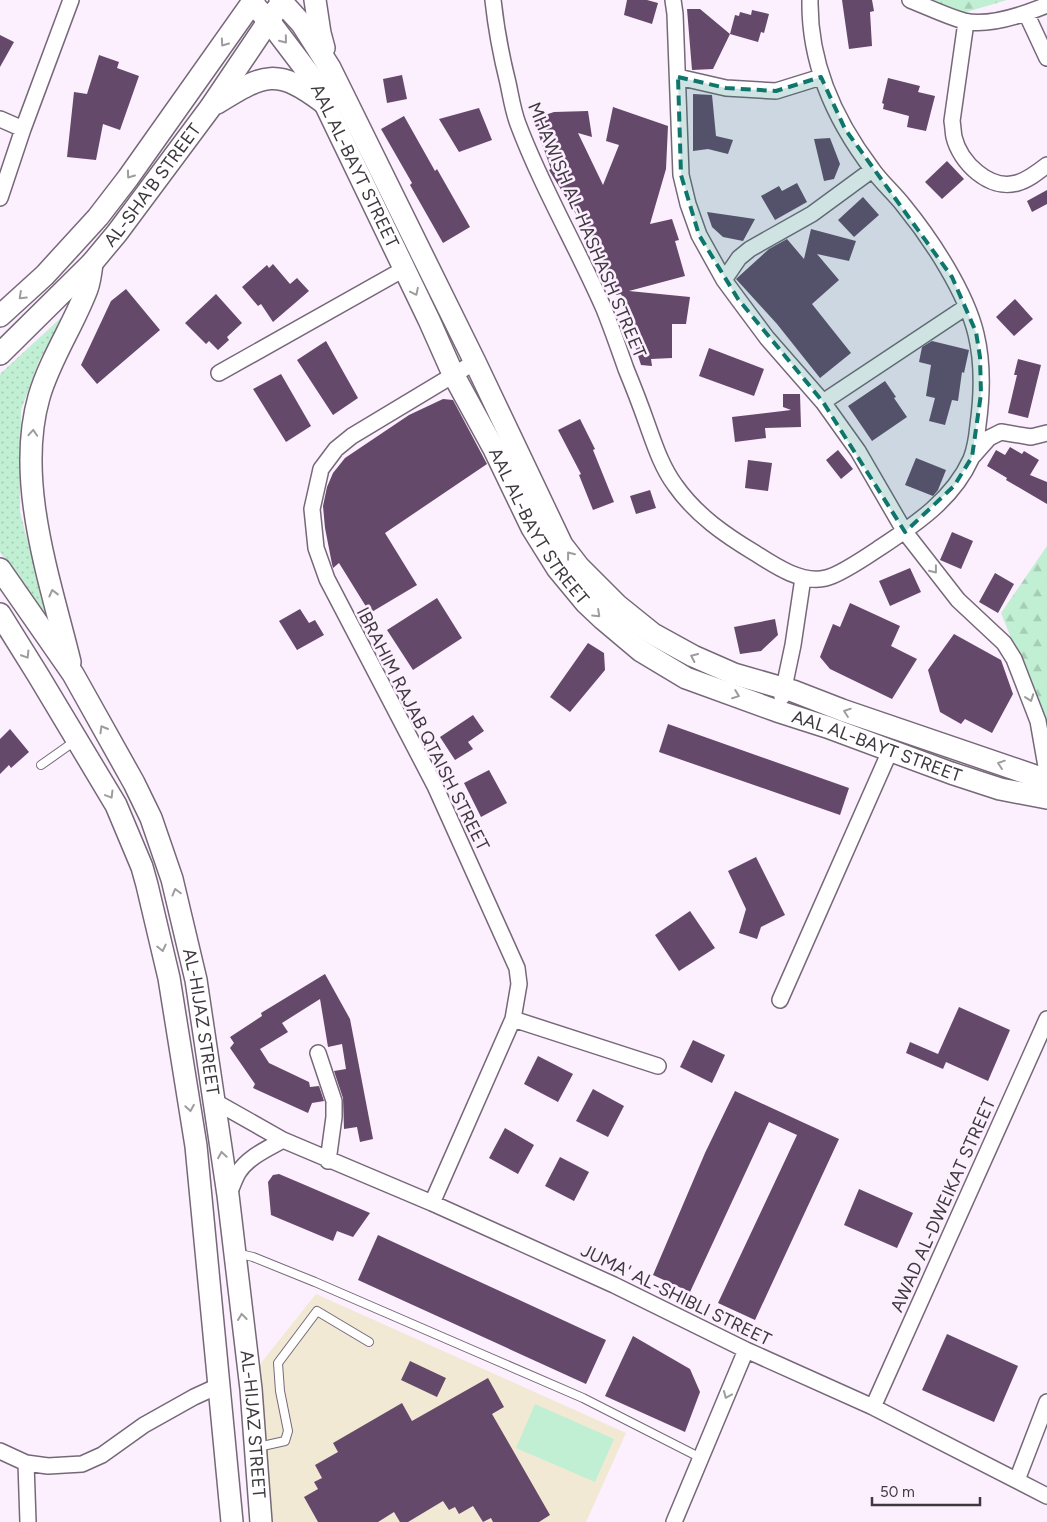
<svg xmlns="http://www.w3.org/2000/svg" width="1047" height="1522" font-family="Figtree,sans-serif">
	<style>
		.education { fill: #f2e9d4 }
		.grass { fill: url(#grass-dots) }
		.forest { fill: url(#forest-firs) }
		.pitch { fill: #c0efd3 }
		.building { fill: #64496a }
		.lines { fill: none; stroke-linecap: round; stroke-linejoin: round }
		.lane-casing { stroke: #766879; stroke-width: 10 }
		.street-casing { stroke: #766879; stroke-width: 18 }
		.secondary-casing { stroke: #766879; stroke-width: 24 }
		.lane { stroke: #fff; stroke-width: 8 }
		.street { stroke: #fff; stroke-width: 15 }
		.secondary { stroke: #fff; stroke-width: 21 }
		.oneway { stroke: #9e9c9f }
		.marked { fill: #0f766e; fill-opacity: 0.2; stroke: #0f766e; stroke-width: 4; stroke-dasharray: 10 6; stroke-linejoin: round }
		.labels { text-anchor: middle; dominant-baseline: central; stroke-width: 5; stroke-linejoin: round; paint-order: stroke }
		.street-label { font-size: 18px; fill: #3e383f; stroke: #fceffe }
	</style>
	<defs>
		<pattern id="grass-dots" width="8" height="8" patternUnits="userSpaceOnUse" patternTransform="scale(1.25)"><rect width="8" height="8" fill="#c0efd3"/><path d="M2 2h.1M6 6h.1" fill="none" stroke="#a6ceb6" stroke-width="1.8" stroke-linecap="round"/></pattern>
		<pattern id="forest-firs" width="22" height="20" patternUnits="userSpaceOnUse" patternTransform="scale(1.25)"><rect width="22" height="20" fill="#c0efd3"/><path d="M5 1l3.5 6h-7zM16 11l3.5 6h-7z" fill="#a6ceb6"/></pattern>
	</defs>
	<rect width="100%" height="100%" fill="#fceffe"/>
	<path class="education" d="M316,1294L626,1433L586,1522H267L257,1368Z"/>
	<path class="grass" d="M64,315L39,361L21,410L20,512L50,627L0,552V374Z"/>
	<path class="forest" d="M932,0H1007L963,13Z
		M1047,546V727L1001,613Z"/>
	<path class="pitch" d="M535,1404L614,1439L595,1482L516,1448Z"/>
	<path class="building" d="M627,0H647L658,3L652,24L624,15Z
		M842,0H872L874,11L870,12L872,46L849,49Z
		M687,9H700L730,34L713,69L692,70Z
		M752,10L769,14L764,33L761,32L758,42L730,34L735,15L739,16L740,12L751,15Z
		M0,35L14,42L0,67Z
		M99,55L119,62L117,68L139,76L120,130L103,124L96,160L67,157L74,92L87,94Z
		M402,75L407,99L387,103L383,79Z
		M888,78L920,86L918,92L935,96L926,131L907,127L909,116L883,109L884,104L882,103Z
		M693,94L712,95L716,136L733,140L728,154L708,149L693,151Z
		M613,107L668,126L666,169L650,224L672,219L679,240L675,241L685,276L629,291L690,297L686,324H672V358L651,359L652,366L641,365L630,331L634,330L621,294L616,295L604,263L592,240L549,170L551,169L533,119L554,112L588,111L592,137L578,133L603,185L619,145L606,141Z
		M479,108L492,140L459,152L439,119Z
		M404,116L435,171L437,169L470,227L443,243L410,185L412,183L381,129Z
		M830,138L840,164L834,179L824,181L814,139Z
		M947,161L964,179L942,199L925,182Z
		M797,183L807,202L775,220L761,196L779,186L782,191Z
		M1047,190V204L1032,212L1027,201Z
		M863,197L879,215L854,237L838,220Z
		M707,212L755,219L743,241L723,237L712,227Z
		M811,229L856,241L849,261L817,254L839,280L812,304L851,353L820,378L777,324L736,279L769,249L787,239L804,259Z
		M273,264L290,284L297,278L309,291L273,322L261,304L258,306L242,287L267,265L269,268Z
		M126,289L160,330L97,384L81,365L111,301Z
		M216,294L242,323L227,337L229,340L218,350L209,341L206,344L185,323Z
		M1015,299L1033,319L1014,336L996,317Z
		M326,341L358,398L333,415L297,360Z
		M932,341L969,350L964,373L962,372L958,401L952,400L945,425L929,421L935,398L926,396L931,365L919,362L922,347Z
		M709,348L764,369L754,396L699,376Z
		M1018,359L1041,365L1028,418L1008,413L1017,375H1014Z
		M281,374L311,426L286,442L253,389Z
		M885,381L896,397L894,398L907,417L872,441L848,406Z
		M783,394H800L801,427L765,428L766,438L735,442L732,417L791,410L783,407Z
		M443,399L453,400L487,464L385,533L417,585L370,613L339,563L333,568L332,564L325,528L323,506L327,487L333,473L345,458L409,415Z
		M580,419L595,449L593,450L614,502L593,510L579,475L581,474L558,430Z
		M1010,447L1022,454L1024,451L1039,460L1030,475L1047,482V504L1006,480L1007,478L987,466L996,450L1005,455Z
		M838,450L853,469L841,479L826,460Z
		M916,458L946,470L938,490L933,496L905,485Z
		M748,460L772,463L768,491L745,488Z
		M650,490L656,508L636,514L630,496Z
		M952,532L973,541L961,569L940,560Z
		M910,568L921,592L890,606L879,581Z
		M995,573L1014,584L998,613L979,602Z
		M437,598L462,638L413,670L387,630Z
		M850,603L900,626L891,646L917,659L892,699L830,669L820,657L833,624L840,627Z
		M300,609L309,623L315,620L324,635L297,650L279,621Z
		M775,619L778,635L761,651L740,654L734,627Z
		M954,634L1001,660L1013,694L992,733L965,719L961,724L940,712L928,670Z
		M588,643L604,653L605,670L570,712L550,697Z
		M473,715L484,731L468,742L473,749L455,760L440,737Z
		M668,724L849,788L840,815L659,752Z
		M10,729L29,752L11,768L9,765L0,774V739Z
		M489,770L507,803L481,817L464,783Z
		M756,857L785,915L761,927L757,939L739,933L746,909L728,871Z
		M690,911L715,948L679,971L655,935Z
		M325,974L350,1019L373,1139L360,1142L357,1127L344,1129L343,1098L334,1071L346,1069L342,1044L328,1047L320,999L282,1023L288,1032L260,1049L269,1063L309,1082L310,1087L319,1086L324,1101L312,1103L308,1113L253,1088L255,1084L230,1048L234,1043L230,1037L262,1016L261,1013Z
		M959,1007L1010,1030L988,1081L946,1062L943,1069L906,1053L910,1042L938,1054Z
		M693,1040L725,1055L712,1083L680,1067Z
		M538,1056L573,1074L558,1102L524,1084Z
		M593,1089L624,1106L608,1137L576,1121Z
		M735,1091L839,1139L755,1320L718,1303L797,1135L769,1122L690,1292L653,1275L705,1153Z
		M505,1128L534,1145L518,1174L489,1158Z
		M560,1157L589,1172L574,1201L545,1186Z
		M279,1174L305,1185L370,1213L353,1237L337,1231L333,1241L271,1215L268,1182L273,1175Z
		M859,1189L913,1213L897,1248L844,1225Z
		M378,1235L606,1340L586,1384L358,1280Z
		M947,1334L1018,1366L994,1422L922,1390Z
		M633,1336L690,1369L700,1392L685,1432L605,1396Z
		M410,1361L446,1378L437,1397L401,1380Z
		M488,1378L504,1407L492,1414L550,1515L539,1522H493L491,1518L483,1522L473,1506L459,1514L455,1507L449,1510L443,1501L408,1522H400L394,1512L378,1522H318L304,1497L318,1489L314,1482L322,1478L315,1465L338,1452L333,1443L402,1403L412,1421Z"/>
	<g class="lines">
		<defs>
			<path id="lane" d="M41,765L75,741
				M236,1253L253,1257L315,1282L583,1398L701,1458
				M258,1447L285,1441L288,1431L280,1391L278,1363L317,1311L369,1342"/>
			<path id="street" d="M493,0C496,28 501,55 508,83C511,97 513,111 518,124C542,188 577,247 604,309C612,329 619,349 626,369C633,386 640,404 646,421C654,443 661,466 675,485C696,515 725,535 755,553C775,566 802,584 826,578C840,575 869,555 881,547C916,524 953,499 971,459C975,449 977,436 978,425C982,396 983,363 976,334C966,292 931,239 904,206C894,193 881,182 872,169C834,119 809,63 810,0
				M673,0L675,14L681,175L688,204L699,235L724,280L738,299L767,338L823,402L858,451L905,532L958,600L1004,643L1014,659L1038,721L1047,772
				M910,0C928,7 946,16 964,21C988,27 1025,14 1047,5
				M1026,13L1047,58
				M966,22L952,121C953,126 953,132 954,137C960,162 989,191 1017,183C1028,180 1038,172 1047,165
				M678,77L726,88L776,91L821,77
				M0,119L23,129
				M0,198L23,129L71,0
				M724,280L739,258L750,249L812,214L872,170
				M219,373L404,269
				M823,402L966,307
				M973,456L989,438L1001,432L1031,437L1047,433
				M782,697L793,645L803,578
				M780,1000L890,751
				M513,1019L658,1066
				M318,1053L334,1101V1117L328,1161
				M214,1101L283,1140L432,1203L614,1285L746,1350L873,1407L1047,1496
				M228,1195C232,1188 234,1180 238,1173C248,1157 267,1149 283,1140
				M432,1203L513,1019L519,984L517,968L435,786L327,579L316,548L312,509L321,469L336,449L352,436L475,362
				M873,1407L1047,1019
				M0,1451L26,1463L48,1466L82,1464L102,1455L144,1425L194,1397L218,1386
				M26,1463L28,1522
				M1017,1480L1047,1402
				M674,1522L746,1350"/>
			<g id="secondary">
				<path d="M280,0L302,24L330,68L475,362L562,545L579,567L617,605L653,634L693,656L734,674L793,691L842,710L1047,780"/>
				<path d="M315,0L320,33L324,48"/>
				<path id="s1" d="M252,3L269,21L313,79L429,320L453,374L494,449L532,528L557,568L586,603L603,619L641,651L686,678L777,711L827,727L951,773L1000,789L1047,798"/>
				<path d="M217,103C264,74 277,67 324,103"/>
				<path d="M0,316L45,275L98,217L128,178L254,0"/>
				<path id="s2" d="M0,354L92,263L117,233L210,108L276,10"/>
				<path id="s3" d="M0,569L73,674L134,783L151,818L172,879L196,980L228,1195L251,1389L261,1522"/>
				<path d="M0,614L38,675L116,805L142,867L147,885L169,978L196,1146L232,1522"/>
				<path d="M70,662C50,580 15,481 39,397C50,359 73,326 87,289C90,281 91,272 92,263"/>
			</g>
		</defs>
		<use href="#lane" class="lane-casing"/>
		<use href="#street" class="street-casing"/>
		<use href="#secondary" class="secondary-casing"/>
		<use href="#lane" class="lane"/>
		<use href="#street" class="street"/>
		<use href="#secondary" class="secondary"/>
	</g>
	<defs><path id="oneway-chevron" d="M-2-3.5L2.5 0L-2 3.5" fill="none" stroke-width="1.6" stroke-linecap="round" stroke-linejoin="round" transform="scale(1.25)"/></defs>
	<g class="oneway">
		<use href="#oneway-chevron" transform="translate(284 40) rotate(51)"/>
		<use href="#oneway-chevron" transform="translate(224 43) rotate(125)"/>
		<use href="#oneway-chevron" transform="translate(130 175) rotate(126)"/>
		<use href="#oneway-chevron" transform="translate(415 292) rotate(64)"/>
		<use href="#oneway-chevron" transform="translate(22 296) rotate(137)"/>
		<use href="#oneway-chevron" transform="translate(33 433) rotate(-86)"/>
		<use href="#oneway-chevron" transform="translate(570 555) rotate(-128)"/>
		<use href="#oneway-chevron" transform="translate(934 570) rotate(52)"/>
		<use href="#oneway-chevron" transform="translate(53 593) rotate(-104)"/>
		<use href="#oneway-chevron" transform="translate(597 614) rotate(43)"/>
		<use href="#oneway-chevron" transform="translate(26 655) rotate(58)"/>
		<use href="#oneway-chevron" transform="translate(694 657) rotate(-155)"/>
		<use href="#oneway-chevron" transform="translate(736 695) rotate(21)"/>
		<use href="#oneway-chevron" transform="translate(1030 698) rotate(70)"/>
		<use href="#oneway-chevron" transform="translate(847 712) rotate(-161)"/>
		<use href="#oneway-chevron" transform="translate(103 729) rotate(-120)"/>
		<use href="#oneway-chevron" transform="translate(1001 764) rotate(-161)"/>
		<use href="#oneway-chevron" transform="translate(110 795) rotate(59)"/>
		<use href="#oneway-chevron" transform="translate(176 892) rotate(-105)"/>
		<use href="#oneway-chevron" transform="translate(162 948) rotate(77)"/>
		<use href="#oneway-chevron" transform="translate(190 1108) rotate(81)"/>
		<use href="#oneway-chevron" transform="translate(222 1155) rotate(-99)"/>
		<use href="#oneway-chevron" transform="translate(242 1317) rotate(-97)"/>
		<use href="#oneway-chevron" transform="translate(727 1395) rotate(113)"/>
	</g>
	<path class="marked" d="M678,77L726,88L776,91L821,77L845,129L952,277L976,332L980,357L981,394L972,457L954,486L905,532L823,402L738,299L699,235L681,175Z"/>
	<g class="labels">
		<g class="street-label">
			<text stroke="none"><textPath href="#s1" startOffset="194">AAL AL-BAYT STREET</textPath></text>
			<text stroke="none"><textPath href="#s2" startOffset="228">AL-SHA'B STREET</textPath></text>
			<text transform="translate(587 230) rotate(67)">MHAWISH AL-HASHASH STREET</text>
			<text stroke="none"><textPath href="#s1" startOffset="599">AAL AL-BAYT STREET</textPath></text>
			<text transform="translate(423 729) rotate(63)">IBRAHIM RAJAB QTAISH STREET</text>
			<text stroke="none"><textPath href="#s1" startOffset="1018">AAL AL-BAYT STREET</textPath></text>
			<text stroke="none"><textPath href="#s3" startOffset="502">AL-HIJAZ STREET</textPath></text>
			<text transform="translate(943 1205) rotate(-66)">AWAD AL-DWEIKAT STREET</text>
			<text transform="translate(676 1295) rotate(26)">JUMA' AL-SHIBLI STREET</text>
			<text stroke="none"><textPath href="#s3" startOffset="908">AL-HIJAZ STREET</textPath></text>
		</g>
	</g>
	<path d="M872 1497v8h108v-8" fill="none" stroke="#3e383f" stroke-width="2.5"/>
	<text x="880" y="1497" font-size="15" fill="#3e383f" stroke="#fceffe" stroke-width="4" paint-order="stroke">50 m</text>
</svg>
